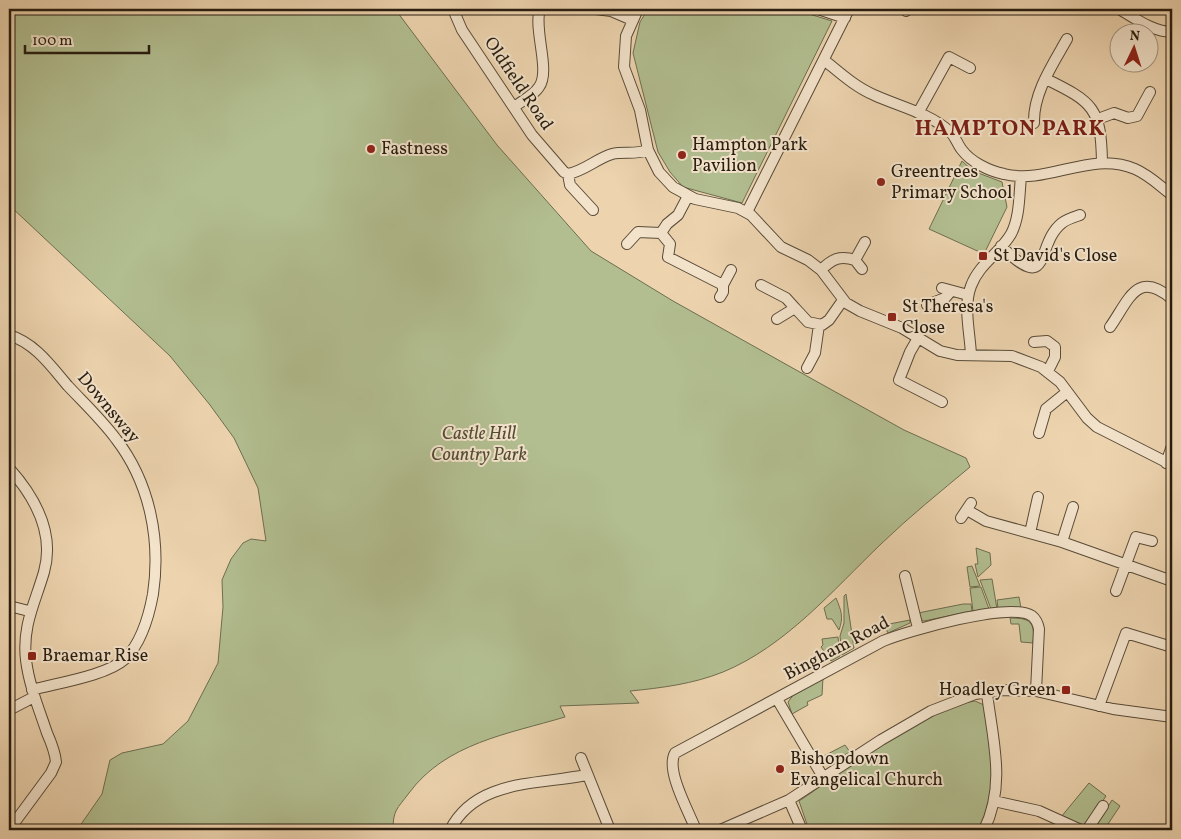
<svg xmlns="http://www.w3.org/2000/svg" width="1181" height="839" font-family="Vollkorn,serif">
	<style>
		.green { fill: #b2be90; stroke: #6d6e50 }
		.lines { fill: none; stroke-linecap: round; stroke-linejoin: round }
		.street-casing { stroke: #594b38; stroke-width: 12 }
		.street { stroke: #f3e3cb; stroke-width: 10 }
		.poi-dot { fill: #8f2418; stroke: #f3e3cb; stroke-width: 2 }
		.labels { text-anchor: middle; dominant-baseline: central; stroke-width: 4; stroke-linejoin: round; paint-order: stroke }
		.street-label { font-size: 18px; fill: #281d10; stroke: #f3e3cb }
		.poi-label { font-size: 18px; fill: #281d10; stroke: #f3e3cb; text-anchor: start }
		.park-label { font-size: 18px; font-style: italic; fill: #514d36; stroke: #f3e3cb }
		.district-label { font-size: 22px; font-weight: bold; letter-spacing: 1px; fill: #7a1f14; stroke: #f3e3cb }
	</style>
	<rect width="100%" height="100%" fill="#edd4af"/>
	<filter id="stains"><feTurbulence type="fractalNoise" baseFrequency=".004" numOctaves="4"/><feColorMatrix values="0 0 0 0 .2 0 0 0 0 .09 0 0 0 0 .02 0 0 0 .5 -.17"/></filter>
	<radialGradient id="worn" r=".72"><stop offset=".6" stop-color="#630" stop-opacity="0"/><stop offset="1" stop-color="#630" stop-opacity=".3"/></radialGradient>
	<path class="green" d="M9,9H395L497,145L591,251L673,301L814,380L904,430L966,458L970,467C940,492 909,517 881,544C833,590 786,646 723,672C693,684 661,688 630,691L639,703L560,706L565,717C508,734 446,743 409,793C397,809 393,810 393,830H77L102,794L110,760L122,753L163,744L188,721L218,663L223,607L222,580L231,559L243,543L251,539L266,541L258,488L234,438L210,405L170,356L9,205Z
		M648,9H793L832,21L742,203L683,187L670,172L658,152L633,53L640,22Z
		M962,161L973,171L1002,182L1007,207L984,254L929,229Z
		M976,548L990,553L991,565L978,577L975,564H978Z
		M972,566L980,586L970,587L967,567Z
		M992,579L997,609H991L980,580Z
		M981,587L989,609L973,611L970,588Z
		M846,594L854,648L842,655L840,636L844,623V596Z
		M1019,597L1021,608H998L997,600Z
		M836,598C841,610 844,617 839,630L832,619H827L824,608Z
		M963,604H971L972,611L924,621L920,619L918,613Z
		M1010,618C1031,618 1035,622 1033,643L1021,642L1019,624H1011Z
		M910,620V623L888,633L884,625Z
		M838,637L840,656L831,661L821,647L823,645L822,639Z
		M823,678L822,695L807,702L808,705L792,714L788,702L794,694Z
		M975,701L984,705C993,754 998,782 980,830H809L799,801C843,772 925,707 975,701Z
		M845,745L850,752L827,764L818,759Z
		M1089,783L1106,796L1090,820L1081,826L1061,817Z
		M1112,800L1120,806L1104,830H1094Z"/>
	<g class="lines">
		<defs>
			<path id="street" d="M453,9L462,30L532,135L564,172L568,174C584,171 596,159 612,154C624,151 635,155 648,150
				M596,9L611,11L632,20
				M638,9L626,36L624,67L640,110L648,150L659,172L673,187L695,199L738,208L751,215L781,247L808,260L821,270L846,303L860,311L902,328L940,351L957,355L1012,356L1041,367L1060,382L1087,418L1097,427L1172,465
				M818,9L845,18
				M1119,9C1135,18 1153,32 1172,32
				M906,11L907,9
				M824,60C839,72 855,87 874,95C898,106 929,113 949,131C955,135 957,144 962,150C971,162 989,171 1004,174C1049,185 1090,150 1135,169C1149,175 1160,186 1172,195
				M1046,79C1093,102 1101,108 1102,162
				M514,107C522,101 534,95 539,87C551,71 533,29 540,9
				M918,113L949,57L970,68
				M1098,119L1114,113L1128,118L1137,116L1150,92
				M1034,123C1033,93 1053,64 1067,39
				M568,174L570,185L593,210
				M747,212L849,9
				M661,233L670,244L668,257L723,285
				M627,244L638,232L661,233L667,224L678,215L688,196
				M1001,246C1052,297 1035,244 1062,223C1067,219 1074,217 1080,215
				M855,260L865,242
				M821,270C832,259 840,255 855,260L862,269
				M761,285L786,298L795,308
				M942,288L968,295
				M720,297L723,292V285L731,270
				M927,305L945,298L951,291
				M777,319L795,308L808,322L822,325L829,320L843,300
				M1110,327C1129,300 1137,269 1172,299
				M9,335C35,343 51,366 68,386C84,403 102,420 116,439C150,483 161,540 153,594C149,616 142,642 125,659C106,676 57,683 32,690
				M918,338L910,352L899,380L942,402
				M1034,342L1047,341L1055,347V357L1048,371
				M971,355C970,332 963,307 971,286C979,264 1000,253 1011,234C1020,217 1019,195 1021,177
				M807,368L815,353L819,325
				M1039,433L1046,409L1067,392
				M1166,463L1172,446
				M9,468C34,496 55,533 44,572C35,603 22,626 26,660C29,685 39,709 47,733C51,742 55,752 56,762L51,773L9,830
				M967,510L986,521L1062,542L1172,581
				M961,518L971,503
				M1030,533L1038,497
				M1062,542L1073,507
				M905,576L918,628
				M1116,591L1136,537L1152,541
				M9,606L29,611
				M777,699L823,777
				M1099,706L1126,633L1172,647
				M9,710L34,697
				M581,758L610,830
				M789,800L802,830
				M994,801L1039,811L1081,830
				M450,830C476,779 537,785 586,775
				M696,830C689,812 665,770 675,753L883,641C908,631 1010,601 1032,616C1036,619 1038,624 1039,629L1036,691
				M720,830L789,800L881,740L931,711L975,694L1002,690L1036,691L1113,709L1172,717
				M984,830C1006,785 993,741 987,694
				M1087,830L1103,806"/>
		</defs>
		<use href="#street" class="street-casing"/>
		<use href="#street" class="street"/>
	</g>
	<g class="poi-dot">
		<circle cx="371" cy="149" r="5"/>
		<circle cx="682" cy="155" r="5"/>
		<circle cx="881" cy="182" r="5"/>
		<rect x="978" y="251" width="10" height="10" rx="2.5"/>
		<rect x="887" y="312" width="10" height="10" rx="2.5"/>
		<rect x="27" y="651" width="10" height="10" rx="2.5"/>
		<rect x="1061" y="685" width="10" height="10" rx="2.5"/>
		<circle cx="780" cy="769" r="5"/>
	</g>
	<g class="labels">
		<g class="street-label">
			<text transform="translate(518 84) rotate(56)">Oldfield Road</text>
			<text transform="translate(108 408) rotate(50)">Downsway</text>
			<text transform="translate(837 649) rotate(-28)">Bingham Road</text>
		</g>
		<g class="poi-label">
			<text x="692" y="145">Hampton Park<tspan x="692" dy="21">Pavilion</tspan></text>
			<text x="381" y="149">Fastness</text>
			<text x="891" y="172">Greentrees<tspan x="891" dy="21">Primary School</tspan></text>
			<text x="993" y="256">St David's Close</text>
			<text x="902" y="307">St Theresa's<tspan x="902" dy="21">Close</tspan></text>
			<text x="42" y="656">Braemar Rise</text>
			<text x="1056" y="690" text-anchor="end">Hoadley Green</text>
			<text x="790" y="759">Bishopdown<tspan x="790" dy="21">Evangelical Church</tspan></text>
		</g>
		<g class="park-label">
			<text x="479" y="434">Castle Hill<tspan x="479" dy="21">Country Park</tspan></text>
		</g>
		<g class="district-label">
			<text x="1010" y="129">HAMPTON PARK</text>
		</g>
	</g>
	<rect width="1181" height="839" fill="none" stroke="#edd4af" stroke-width="30"/>
	<rect x="10" y="10" width="1161" height="819" fill="none" stroke="#281d10" stroke-width="2.5"/>
	<rect x="15" y="15" width="1151" height="809" fill="none" stroke="#281d10"/>
	<g transform="translate(1134 48) rotate(4)"><circle r="24" fill="#f3e3cb" stroke="#a29480"/>
	<path d="M0-4L9 19L0 12L-9 19Z" fill="#8f2418"/>
	<text y="-8" font-size="14" font-weight="bold" text-anchor="middle" fill="#281d10">N</text>
	</g>
	<path d="M25 45v8h124v-8" fill="none" stroke="#281d10" stroke-width="2.5"/>
	<text x="32" y="45" font-size="15" fill="#281d10" stroke="#f3e3cb" stroke-width="4" paint-order="stroke">100 m</text>
	<rect width="100%" height="100%" filter="url(#stains)"/>
	<rect width="100%" height="100%" fill="url(#worn)"/>
</svg>
